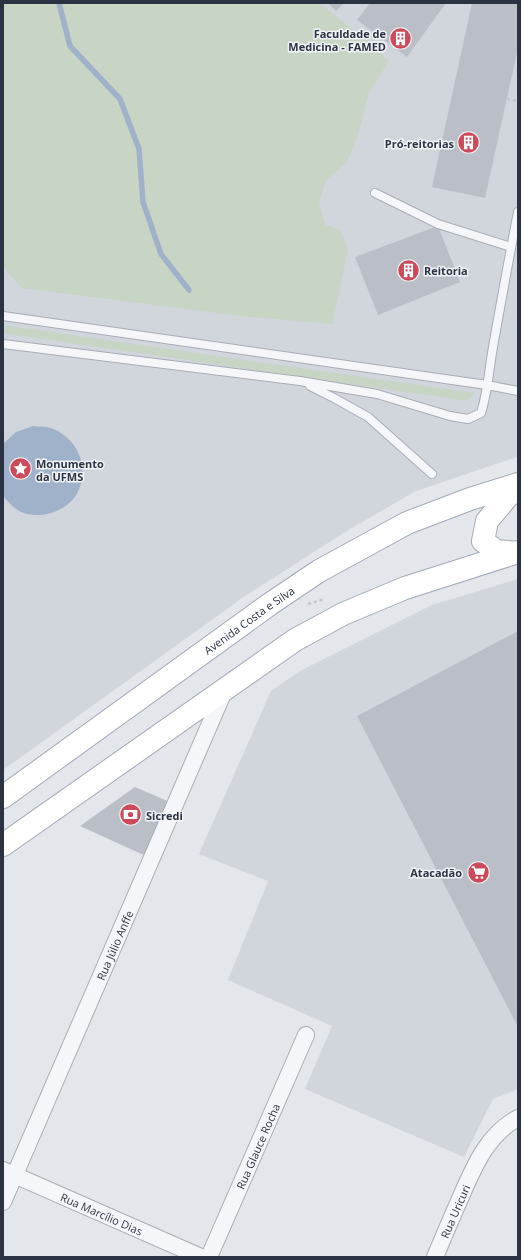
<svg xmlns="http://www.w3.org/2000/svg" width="521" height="1260" font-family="'Open Sans',sans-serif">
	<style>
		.built { fill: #d1d5dc }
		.green { fill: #c8d4c4 }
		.water { fill: #9fb2ca }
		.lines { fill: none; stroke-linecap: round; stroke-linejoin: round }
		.stream { stroke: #9fb2ca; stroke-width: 5.5 }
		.building { fill: #babfc7 }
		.service-casing { stroke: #a8adb5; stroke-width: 10 }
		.minor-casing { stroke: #a8adb5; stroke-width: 18 }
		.primary-casing { stroke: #a2aab6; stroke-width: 24 }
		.path { stroke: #c0c3c9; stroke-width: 2.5; stroke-dasharray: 3 3; stroke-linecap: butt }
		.service { stroke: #f5f6f9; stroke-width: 8 }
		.minor { stroke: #f5f6f9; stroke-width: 16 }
		.primary { stroke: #fff; stroke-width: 22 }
		.labels { text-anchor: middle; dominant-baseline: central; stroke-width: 3; stroke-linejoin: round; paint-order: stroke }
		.poi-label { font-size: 11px; font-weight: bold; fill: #2b3342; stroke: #f2f4f8; text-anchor: end }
		.street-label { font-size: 11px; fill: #2b3342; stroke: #f2f4f8 }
	</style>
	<rect width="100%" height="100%" fill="#e3e6eb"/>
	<path class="built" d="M3,3H518V450L517,457L416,491L345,532L245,596L3,770Z
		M518,579V1089L493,1099L464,1157L305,1089L332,1026L228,980L268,881L199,854L271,691L300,671L432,605Z"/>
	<path class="green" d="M3,3H319L368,41L389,61L369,92L358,135L347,162L326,180L319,202L325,225L341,230L348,250L332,324L241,316L22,288L3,267Z
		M6,326H9L473,393C472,399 468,401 461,400L9,334L5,333V330Z"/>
	<path class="water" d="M33,426C38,427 46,426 51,428C79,438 93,472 74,498C64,511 44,518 27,514C17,512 10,504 3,496V444L16,432Z"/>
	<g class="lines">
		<path class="stream" d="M59,3L70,46L120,99L139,149L143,202L161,254L189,290"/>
	</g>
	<path class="building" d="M328,3H344L336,11Z
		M370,3H446L407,57L357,20Z
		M472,3H518V48L485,198L432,187Z
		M438,226L460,282L378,315L355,257Z
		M518,631V1027L357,716Z
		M135,787L172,803L148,857L80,826Z"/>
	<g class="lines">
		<defs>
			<path id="service" d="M375,193L438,224L511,247
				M3,316L487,385L518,391
				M3,344L300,381L377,394L450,416L468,419L481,413C488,391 489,369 493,347C501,302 509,257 518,212
				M310,386L334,398L368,417L432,474"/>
			<g id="minor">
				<path id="s1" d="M3,1170L201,1257"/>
				<path id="s2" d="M3,1202L225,689"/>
				<path id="s3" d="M209,1257L306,1035"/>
				<path id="s4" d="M435,1257C443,1238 451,1219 459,1201C473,1169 486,1135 518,1118"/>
			</g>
			<g id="primary">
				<path d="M517,553L496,551L483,541L487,521L508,496L518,489"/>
				<path id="s5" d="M3,797L270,604L319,571L407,523L470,499L518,484"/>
				<path d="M3,845L295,640L343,614L405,588L518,552"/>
			</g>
		</defs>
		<use href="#service" class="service-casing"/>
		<use href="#minor" class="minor-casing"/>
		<use href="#primary" class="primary-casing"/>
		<path class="path" d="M507,99L518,101
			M308,604L325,599"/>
		<use href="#service" class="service"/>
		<use href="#minor" class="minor"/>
		<use href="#primary" class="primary"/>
	</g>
	<defs>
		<symbol id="building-disc" viewBox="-11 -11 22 22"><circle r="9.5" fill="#cc4b5b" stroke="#f2f4f8"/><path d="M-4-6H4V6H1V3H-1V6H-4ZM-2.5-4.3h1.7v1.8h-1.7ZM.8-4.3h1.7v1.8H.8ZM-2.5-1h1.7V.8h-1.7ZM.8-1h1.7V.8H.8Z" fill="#fff"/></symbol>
		<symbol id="sight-disc" viewBox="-11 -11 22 22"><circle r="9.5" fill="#cc4b5b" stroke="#f2f4f8"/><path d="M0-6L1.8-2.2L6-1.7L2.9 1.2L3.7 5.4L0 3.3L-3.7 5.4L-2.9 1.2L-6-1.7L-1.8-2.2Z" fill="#fff"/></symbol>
		<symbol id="bank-disc" viewBox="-11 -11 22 22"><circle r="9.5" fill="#cc4b5b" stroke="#f2f4f8"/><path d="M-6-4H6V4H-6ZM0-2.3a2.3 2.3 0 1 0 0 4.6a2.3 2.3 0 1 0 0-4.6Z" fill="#fff"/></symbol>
		<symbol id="supermarket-disc" viewBox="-11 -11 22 22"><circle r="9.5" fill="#cc4b5b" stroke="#f2f4f8"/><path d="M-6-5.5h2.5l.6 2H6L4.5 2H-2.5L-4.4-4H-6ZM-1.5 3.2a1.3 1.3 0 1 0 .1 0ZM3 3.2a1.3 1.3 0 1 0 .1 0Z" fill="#fff"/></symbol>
	</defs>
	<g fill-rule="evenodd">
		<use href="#building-disc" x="388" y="26" width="25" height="25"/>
		<use href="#building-disc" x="456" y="130" width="25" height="25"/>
		<use href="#building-disc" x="396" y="258" width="25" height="25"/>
		<use href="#sight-disc" x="8" y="456" width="25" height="25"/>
		<use href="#bank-disc" x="118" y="802" width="25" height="25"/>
		<use href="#supermarket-disc" x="466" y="860" width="25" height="25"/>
	</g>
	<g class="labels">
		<g class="poi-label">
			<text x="386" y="33">Faculdade de<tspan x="386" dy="13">Medicina - FAMED</tspan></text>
			<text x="454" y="143">Pró-reitorias</text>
			<text x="424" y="270" text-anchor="start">Reitoria</text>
			<text x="36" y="463" text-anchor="start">Monumento<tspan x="36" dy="13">da UFMS</tspan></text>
			<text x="146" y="815" text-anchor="start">Sicredi</text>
			<text x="462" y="872">Atacadão</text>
		</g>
		<g class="street-label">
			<text stroke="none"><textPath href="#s5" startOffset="303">Avenida Costa e Silva</textPath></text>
			<text stroke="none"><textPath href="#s2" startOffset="280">Rua Júlio Anffe</textPath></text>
			<text stroke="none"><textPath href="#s3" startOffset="121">Rua Glauce Rocha</textPath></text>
			<text stroke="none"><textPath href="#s4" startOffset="50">Rua Uricuri</textPath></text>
			<text stroke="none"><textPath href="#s1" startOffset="108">Rua Marcílio Dias</textPath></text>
		</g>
	</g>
	<rect width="521" height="1260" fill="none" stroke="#2b3342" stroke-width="8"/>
</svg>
